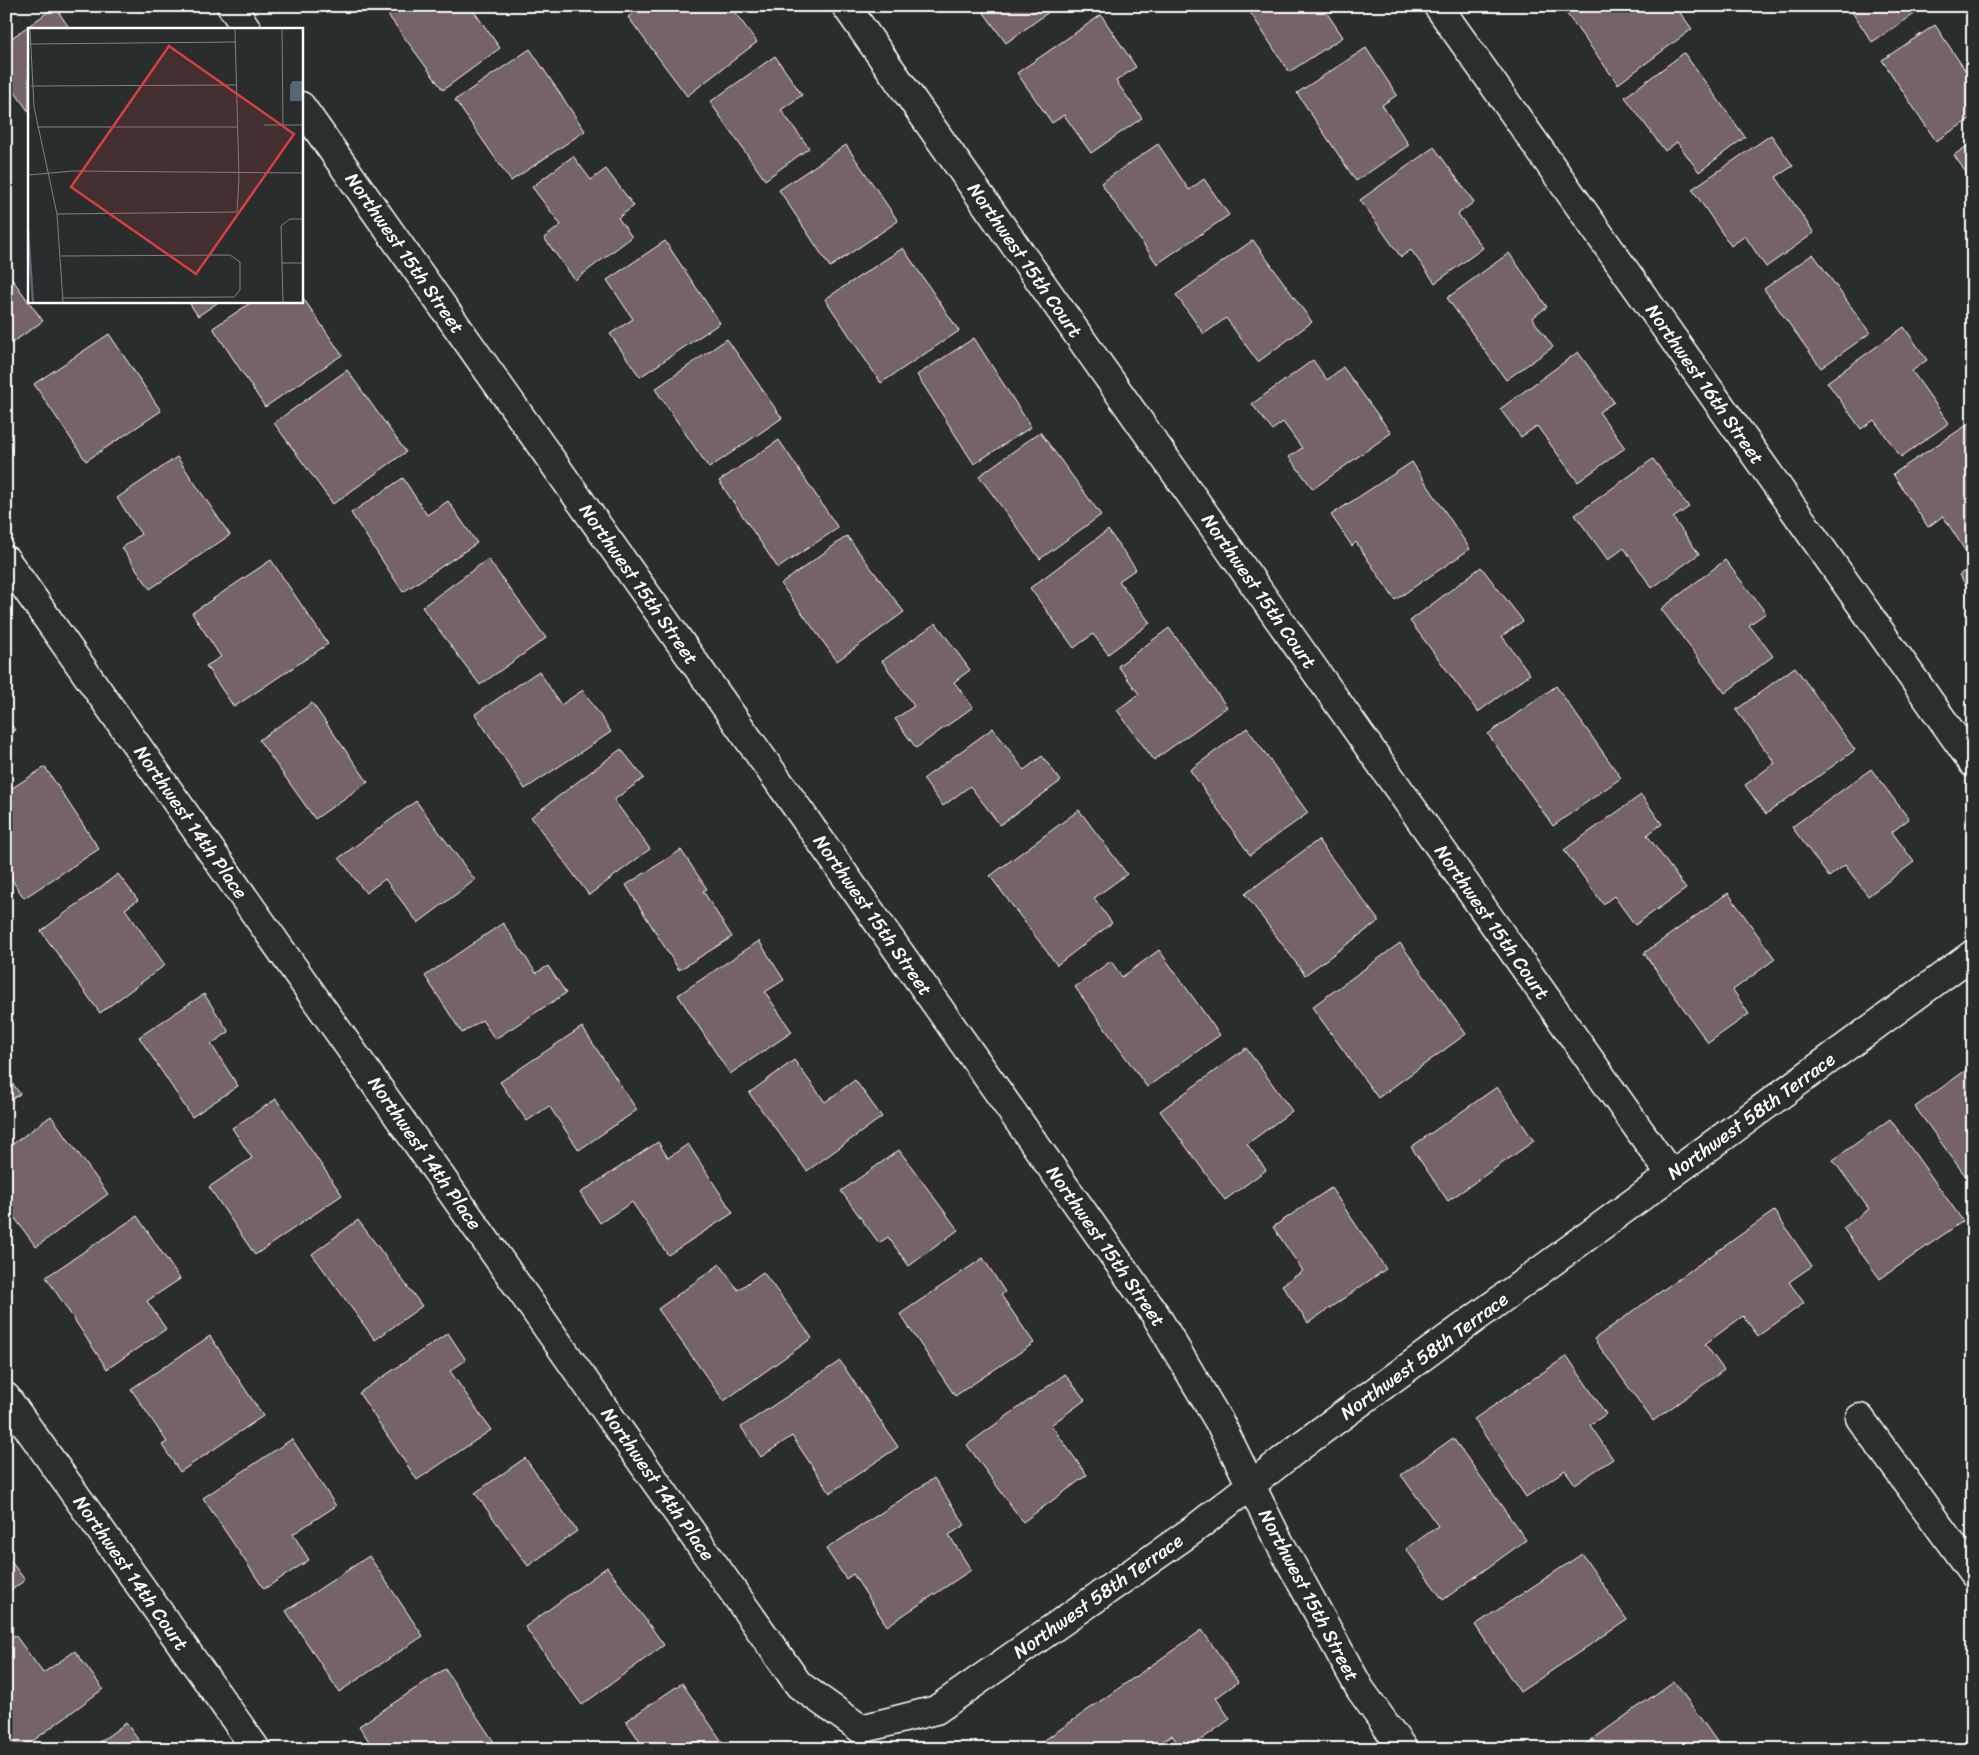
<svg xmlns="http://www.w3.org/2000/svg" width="1979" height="1755" font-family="Sriracha,sans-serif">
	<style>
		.building { fill: #74626b; stroke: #fff }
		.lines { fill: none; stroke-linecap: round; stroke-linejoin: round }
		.minor-casing { stroke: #fff; stroke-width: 31 }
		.minor { stroke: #2a2d2e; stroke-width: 28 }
		.labels { text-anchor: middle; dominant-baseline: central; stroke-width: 4.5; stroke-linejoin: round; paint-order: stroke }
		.street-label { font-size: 19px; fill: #fff; stroke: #2a2d2e }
		.inset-river { fill: none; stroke: #536776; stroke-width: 2.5 }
		.inset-road { fill: none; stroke: #7f8182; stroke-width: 1 }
		.view { fill: #da3e3e; fill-opacity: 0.15; stroke: #da3e3e; stroke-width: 2.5 }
		.inset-edge { fill: none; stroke: #fff; stroke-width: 2.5 }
	</style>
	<rect width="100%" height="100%" fill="#2a2d2e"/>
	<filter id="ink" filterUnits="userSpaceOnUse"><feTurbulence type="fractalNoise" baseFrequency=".02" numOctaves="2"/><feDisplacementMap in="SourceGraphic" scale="10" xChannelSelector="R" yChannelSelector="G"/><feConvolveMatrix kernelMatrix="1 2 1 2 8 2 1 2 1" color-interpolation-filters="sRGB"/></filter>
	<g filter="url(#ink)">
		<path class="building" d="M400,6H470L500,48L443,90L388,15Z
			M643,6H730L757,42L687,96L628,17Z
			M979,6H1057L1006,43Z
			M1246,6H1322L1343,37L1289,72Z
			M1561,6H1675L1692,29L1618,84Z
			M1848,6H1920L1922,9L1872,42Z
			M55,7L70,29H29V112L6,80V42Z
			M1101,15L1136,67L1116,81L1142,118L1091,153L1064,115L1052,123L1017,73Z
			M1935,25L1973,82V117L1936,141L1882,60Z
			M1366,48L1397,95L1382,105L1409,145L1356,181L1297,93Z
			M530,49L585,131L511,181L455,100Z
			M1684,53L1745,137L1699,172L1677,142L1665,151L1625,97Z
			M775,56L802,95L781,110L809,148L765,180L710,102Z
			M1771,135L1793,166L1776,177L1814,233L1766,267L1745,236L1731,246L1692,189Z
			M1973,142V183L1954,155Z
			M1158,144L1189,190L1204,179L1229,215L1157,264L1101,183Z
			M846,145L898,221L830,267L779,190Z
			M1434,147L1474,202L1458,214L1483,248L1435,283L1411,250L1401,257L1360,200Z
			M573,156L591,180L606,169L634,206L618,218L632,237L575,280L544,238L561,225L532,187Z
			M1253,240L1312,322L1258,362L1226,318L1204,334L1176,295Z
			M665,241L720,323L640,377L610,334L633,319L607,280Z
			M903,248L959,331L881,383L825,299Z
			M1509,253L1547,307L1532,318L1553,347L1506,380L1447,298Z
			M1813,254L1870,333L1821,368L1764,289Z
			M6,271L43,321L6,347Z
			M301,295L342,355L265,407L213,328L253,301H301Z
			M188,301H220L198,316Z
			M1904,327L1927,360L1912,371L1949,423L1901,457L1874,420L1861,429L1827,382Z
			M109,334L161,411L86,461L34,384Z
			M974,338L1031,427L974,464L917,375Z
			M727,339L782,418L709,468L655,389Z
			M1578,352L1614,402L1599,412L1625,448L1578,482L1537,426L1521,437L1500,409Z
			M1313,360L1327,380L1343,367L1391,433L1313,489L1289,457L1302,448L1283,422L1272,430L1252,404Z
			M347,370L406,452L333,504L274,423Z
			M1973,421V552L1968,555L1943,516L1928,527L1893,474Z
			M1040,432L1101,515L1040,559L979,476Z
			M779,440L838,528L778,568L719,481Z
			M177,457L230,535L150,589L122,548L141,534L117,498Z
			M1653,459L1689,507L1673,518L1699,554L1652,588L1624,548L1608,560L1575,515Z
			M1412,462L1470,549L1395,600L1356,542L1352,546L1331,515Z
			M403,478L427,515L448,501L477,543L403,592L351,513Z
			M1108,530L1136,569L1119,581L1150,623L1108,654L1093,634L1074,648L1030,588Z
			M847,536L904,612L837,661L781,584Z
			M488,559L546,638L480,685L422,607Z
			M271,560L328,644L234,707L206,666L221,657L192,613Z
			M1725,560L1766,613L1749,625L1773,656L1725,693L1661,609Z
			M1973,565V595L1959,575Z
			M1481,567L1523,621L1502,636L1530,674L1478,712L1410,621Z
			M936,623L970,670L954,682L973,707L916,748L895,719L914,706L882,661Z
			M1169,628L1227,707L1154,760L1117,710L1139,694L1118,666Z
			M1795,667L1855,750L1766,814L1745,785L1775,763L1736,710Z
			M539,671L561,705L583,690L611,732L525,789L475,714Z
			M1556,686L1621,778L1553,826L1488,734Z
			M312,703L368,782L315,819L259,740Z
			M6,718L15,730L6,736Z
			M993,728L1024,770L1042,756L1061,781L1000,825L970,786L943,806L923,779Z
			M1247,728L1308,813L1250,855L1190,770Z
			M621,749L644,778L614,800L650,849L589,895L531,817Z
			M45,767L99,849L24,898L6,871V792Z
			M1871,769L1909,819L1892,832L1914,862L1868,896L1845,865L1829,877L1792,827Z
			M1641,795L1662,824L1647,835L1686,889L1635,925L1614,896L1603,904L1564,850Z
			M416,801L475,880L418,923L385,879L366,893L339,858Z
			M1079,810L1127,874L1094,898L1112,923L1057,965L990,876Z
			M1318,840L1379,921L1305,975L1245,894Z
			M681,850L707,889L703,891L732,937L679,970L626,885Z
			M118,874L138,900L125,909L165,965L100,1013L41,931Z
			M1728,893L1775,959L1733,990L1749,1014L1708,1043L1644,953Z
			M503,923L536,973L548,966L566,993L495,1039L482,1020L462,1033L425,976Z
			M759,941L784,980L765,992L792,1032L730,1074L678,995Z
			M1400,943L1466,1034L1378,1098L1312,1007Z
			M1159,950L1220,1035L1147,1087L1075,987L1111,961L1122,977Z
			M204,994L229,1032L211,1044L238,1086L192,1117L139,1037Z
			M582,1027L637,1110L579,1150L549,1106L527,1121L500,1082Z
			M1246,1048L1292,1111L1247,1144L1266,1170L1225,1200L1160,1111Z
			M794,1060L825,1102L855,1080L882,1117L807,1171L749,1093Z
			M1973,1065V1184L1972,1185L1915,1107Z
			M6,1074L20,1094L6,1103Z
			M1497,1087L1534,1141L1448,1201L1411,1147Z
			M276,1099L342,1195L255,1255L209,1187L252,1158L232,1128Z
			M51,1116L108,1194L36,1247L6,1206V1149Z
			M1890,1119L1963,1221L1880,1279L1843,1228L1869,1209L1833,1160Z
			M658,1142L668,1158L688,1144L733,1213L668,1255L632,1202L600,1223L580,1193Z
			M899,1150L958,1230L909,1266L888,1237L879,1243L841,1191Z
			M1331,1188L1386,1269L1308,1323L1282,1285L1303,1271L1273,1227Z
			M1774,1211L1812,1266L1789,1282L1804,1303L1758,1336L1743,1316L1705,1344L1724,1370L1653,1421L1594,1339Z
			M137,1216L180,1279L147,1301L166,1329L107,1369L46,1277Z
			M358,1220L422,1306L375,1340L312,1254Z
			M983,1258L1005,1292L1001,1295L1034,1343L955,1396L900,1314Z
			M720,1264L738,1290L763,1272L812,1338L724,1401L658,1309Z
			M448,1333L466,1360L450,1371L491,1430L417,1480L359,1393Z
			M210,1336L263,1416L180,1472L162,1445L167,1442L131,1389Z
			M1567,1356L1606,1414L1590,1425L1613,1459L1575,1484L1565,1470L1526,1497L1474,1419Z
			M840,1361L898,1447L830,1493L792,1436L761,1457L741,1427Z
			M1065,1374L1085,1400L1051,1425L1087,1475L1023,1522L967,1445Z
			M1453,1438L1526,1540L1443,1600L1406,1549L1438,1526L1401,1475Z
			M292,1439L336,1506L293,1534L309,1560L264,1589L203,1498Z
			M525,1458L577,1531L528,1566L475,1493Z
			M934,1478L965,1525L949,1535L971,1570L887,1626L853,1574L846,1579L826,1549Z
			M1582,1554L1627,1620L1520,1692L1475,1625Z
			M6,1555L25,1580L6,1594Z
			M369,1556L423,1636L339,1692L286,1611Z
			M607,1567L664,1645L582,1705L525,1627Z
			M1202,1630L1238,1682L1216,1698L1230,1719L1188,1749H1181L1172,1735L1152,1749H1032Z
			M15,1635L43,1673L75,1651L103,1689L22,1749H6V1642Z
			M445,1669L498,1748L374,1749L359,1726Z
			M1674,1681L1720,1746L1716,1749H1579Z
			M682,1683L727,1749H645L626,1721Z
			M126,1723L145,1749H90Z"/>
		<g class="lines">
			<defs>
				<path id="minor" d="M231,6L247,29
					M846,6L1671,1175
					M1438,6L1973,763
					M301,106L1155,1314L1221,1425L1277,1538L1360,1689L1403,1749
					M6,560L799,1685L861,1729L936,1710L1193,1530L1306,1442L1973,954
					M6,1397L256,1749
					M1860,1418L1973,1573"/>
			</defs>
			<use href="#minor" class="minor-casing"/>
			<use href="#minor" class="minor"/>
		</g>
	</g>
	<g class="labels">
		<g class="street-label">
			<text transform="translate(405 253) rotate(55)">Northwest 15th Street</text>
			<text transform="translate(1025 260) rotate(55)">Northwest 15th Court</text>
			<text transform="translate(1705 384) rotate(55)">Northwest 16th Street</text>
			<text transform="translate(639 584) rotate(55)">Northwest 15th Street</text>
			<text transform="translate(1259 591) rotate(55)">Northwest 15th Court</text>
			<text transform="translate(191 822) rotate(55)">Northwest 14th Place</text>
			<text transform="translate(873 915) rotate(55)">Northwest 15th Street</text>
			<text transform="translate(1492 922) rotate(55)">Northwest 15th Court</text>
			<text transform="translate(1751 1116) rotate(-36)">Northwest 58th Terrace</text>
			<text transform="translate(425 1153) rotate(55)">Northwest 14th Place</text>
			<text transform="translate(1106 1246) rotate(55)">Northwest 15th Street</text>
			<text transform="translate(1424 1356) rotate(-36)">Northwest 58th Terrace</text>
			<text transform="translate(658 1484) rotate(55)">Northwest 14th Place</text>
			<text transform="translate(131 1573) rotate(55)">Northwest 14th Court</text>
			<text transform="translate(1309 1595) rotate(62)">Northwest 15th Street</text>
			<text transform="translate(1098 1596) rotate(-35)">Northwest 58th Terrace</text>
		</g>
	</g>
	<g transform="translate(28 28)">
		<rect width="275" height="275" fill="#2a2d2e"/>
		<path d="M265,53H275V73H262V57Z" fill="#536776"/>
		<path class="inset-river" d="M0,201L5,274"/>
		<path class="inset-road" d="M2,1L6,79L29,186L35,274M254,1L255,97M2,16L208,14M3,58L209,57M236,97H275M9,99H209M0,147L45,143L275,145M29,186L209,184L211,150L207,1M33,228L202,227L212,234V262L206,269L34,270M254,235H275M255,274L253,198L262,191H275"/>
		<path class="view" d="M141,18L266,106L168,246L43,159Z"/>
		<rect width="275" height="275" class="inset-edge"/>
	</g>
	<rect width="1979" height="1755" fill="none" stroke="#2a2d2e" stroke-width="25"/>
	<rect x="12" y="12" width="1954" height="1730" fill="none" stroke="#fff" stroke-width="2" filter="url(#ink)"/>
</svg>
